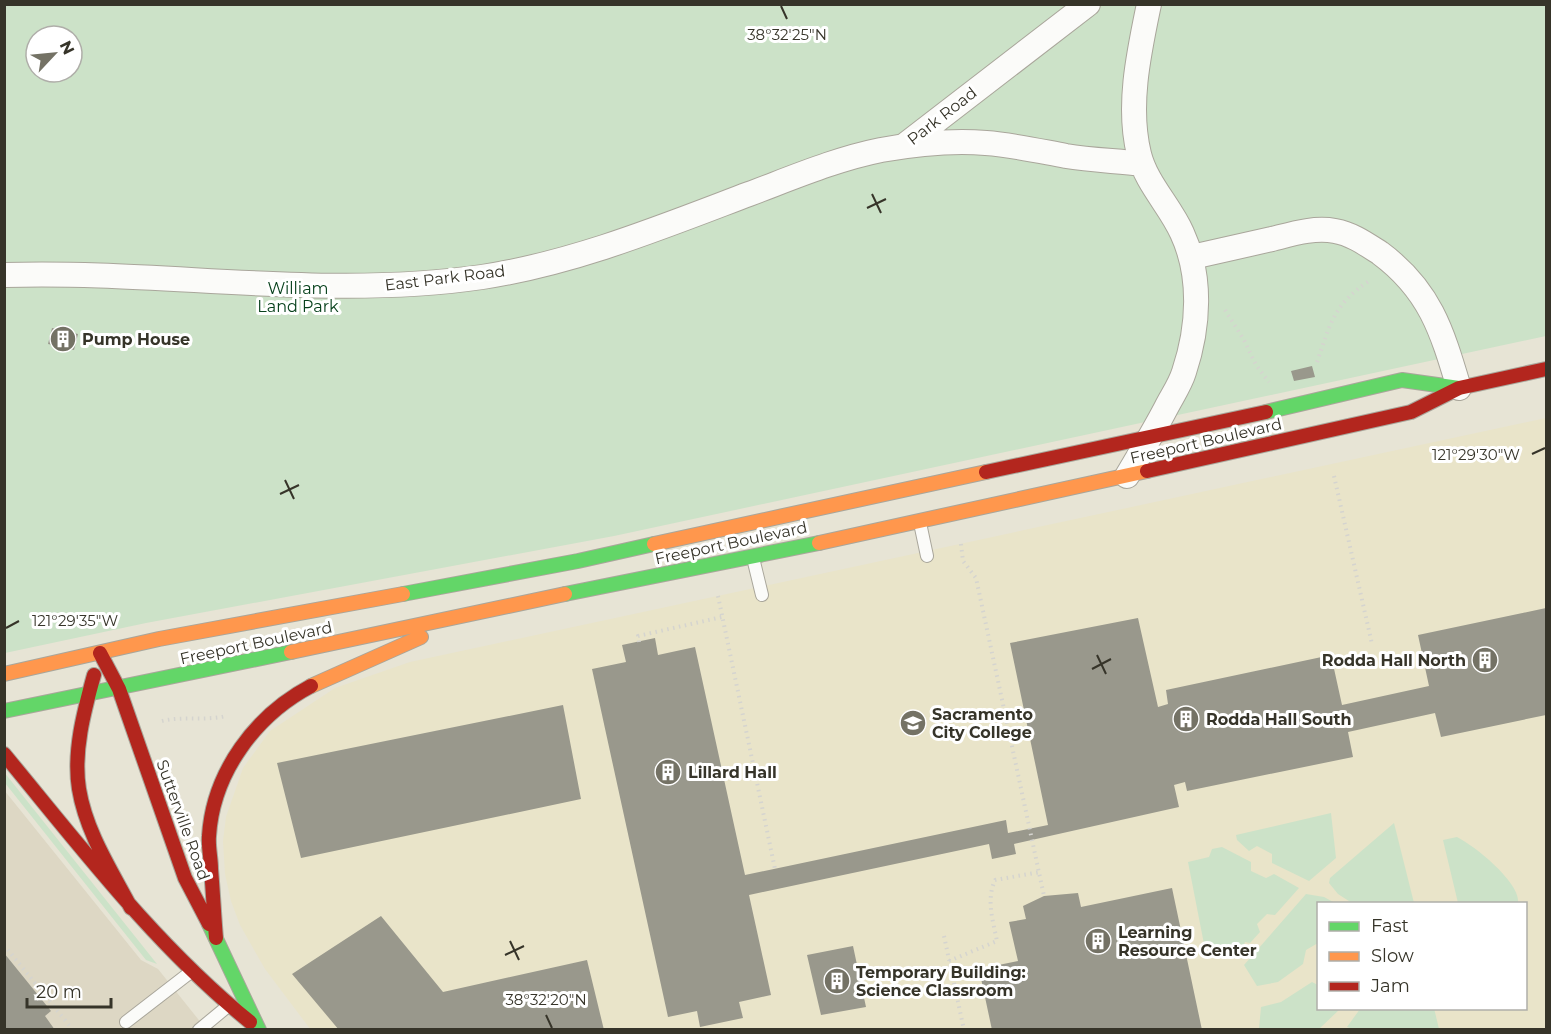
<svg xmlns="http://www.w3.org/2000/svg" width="1551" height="1034" font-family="Montserrat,sans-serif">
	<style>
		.commercial { fill: #ddd7c4 }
		.built { fill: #e9e4c9; fill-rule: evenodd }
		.green { fill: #cce2c8; fill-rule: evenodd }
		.building { fill: #99988c }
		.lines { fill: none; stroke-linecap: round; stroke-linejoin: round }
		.lane-casing { stroke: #a9a69b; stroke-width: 14 }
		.street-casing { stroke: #a9a69b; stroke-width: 26 }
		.fast-casing { stroke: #a9a69b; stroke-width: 16 }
		.slow-casing { stroke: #a9a69b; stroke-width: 16 }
		.jam-casing { stroke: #a9a69b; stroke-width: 16 }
		.path { stroke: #d5d4cf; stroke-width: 4; stroke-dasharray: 1.5 4.5; stroke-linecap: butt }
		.lane { stroke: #fbfbf9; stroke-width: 12 }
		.street { stroke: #fbfbf9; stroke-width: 24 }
		.fast { stroke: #63d668; stroke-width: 14 }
		.slow { stroke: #ff974d; stroke-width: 14 }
		.jam { stroke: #b3261e; stroke-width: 14 }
		.ticks { fill: none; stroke: #363429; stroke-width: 2 }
		.labels { text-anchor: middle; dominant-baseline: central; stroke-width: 6; stroke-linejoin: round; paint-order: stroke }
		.street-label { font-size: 16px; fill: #363429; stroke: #fff }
		.park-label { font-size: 16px; fill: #07411c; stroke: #fff }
		.poi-label { font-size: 16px; font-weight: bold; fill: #363429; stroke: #fff; text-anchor: start }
		.ticks-label { font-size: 15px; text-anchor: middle; fill: #363429; stroke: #fff; stroke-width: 6; stroke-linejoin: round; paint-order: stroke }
	</style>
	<rect width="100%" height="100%" fill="#e7e4d5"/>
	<path class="commercial" d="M4,790L141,960L158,969L206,1029H5Z"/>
	<path class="built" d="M1546,418V1029L311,1030L265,969L240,925L231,901L225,874L223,841L226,817L243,768L270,731L335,688L410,662ZM1318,904H1526V1008H1318Z"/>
	<path class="green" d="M4,5H1546V336L614,536L146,623L5,653ZM36,36H72V72H36Z
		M4,772L157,964L146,960L5,783Z
		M1331,813L1336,858L1309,881L1272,863V854L1257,846L1249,851L1237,840L1236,835Z
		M1394,823L1414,903H1352L1338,894L1329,883L1330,878Z
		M1457,837C1475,846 1521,883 1518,903H1458L1443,840Z
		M1222,847L1251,862V871L1266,878L1274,874L1299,888L1275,915L1267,914L1257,924L1260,932L1250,943L1245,942L1244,945L1247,947L1237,958L1220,947L1204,944L1188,862L1209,857L1212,849Z
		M1306,894L1324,897L1335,903L1318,904V943L1306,950L1303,964L1278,982L1257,986L1244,965Z
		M1312,982L1318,985V1008L1340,1009L1319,1029H1259L1261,1007L1281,1002Z
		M1434,1008L1439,1029L1356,1030L1347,1027L1360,1009Z"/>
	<path class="building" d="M52,328L78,334L74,350L48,344Z
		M1312,366L1315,377L1294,381L1291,371Z
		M1546,608V715L1441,737L1435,713L1348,732L1353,757L1187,791L1185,782L1174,785L1179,807L1014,844L1016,854L992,859L989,844L749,895L771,995L739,1002L743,1018L700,1027L697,1011L668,1017L592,669L626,662L622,645L655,638L658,655L695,647L745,875L1006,820L1008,833L1048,825L1010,643L1138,618L1158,707L1168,704L1166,690L1331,655L1342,705L1429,686L1418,635Z
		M563,705L581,799L301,858L277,763Z
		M1172,888L1202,1030H992L979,969L1018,961L1009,922L1026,919L1023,906L1044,896L1078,893L1081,907Z
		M381,916L443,992L587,960L604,1030H339L292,974Z
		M853,946L866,1007L821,1015L807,955Z
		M4,953L51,1011L45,1016L55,1030H4Z"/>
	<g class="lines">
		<defs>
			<path id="lane" d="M920,523L927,556
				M753,558L762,595
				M126,1022L192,971
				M199,1030L228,1006"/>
			<path id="street" d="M905,145L1088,4
				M1192,257C1219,251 1245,245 1272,239C1292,234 1314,227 1335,231C1352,234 1366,244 1380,253C1430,290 1442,331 1459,388
				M4,275C164,270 323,300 482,277C574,263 662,227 749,194C792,178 836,159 881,150C915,144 951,140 986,143C1013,145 1039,151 1066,156C1091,160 1117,161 1142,164
				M1127,476C1140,454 1154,431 1166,408C1172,396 1180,385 1184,372C1199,327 1202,276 1182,233C1170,206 1146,183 1139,154C1127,106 1139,52 1149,4"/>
			<path id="fast" d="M1266,412L1402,380L1459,388
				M403,594L578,561L654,544
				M565,594L819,543
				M4,711L291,652
				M209,924L259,1030"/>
			<path id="slow" d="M819,543L1147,471
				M654,544L986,472
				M291,652L565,594
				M4,674L159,639L403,594
				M311,686L421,637"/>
			<path id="jam" d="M1147,471L1411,412L1459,388L1546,369
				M986,472L1266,412
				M100,653L119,689L185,878L209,924
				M94,675C84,711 73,752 79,789C86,832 111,870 131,908
				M4,754C81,847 155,945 250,1022
				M216,938C214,915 213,892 211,869C211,858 208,847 209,836C213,772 256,715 311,686"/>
		</defs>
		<use href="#lane" class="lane-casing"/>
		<use href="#street" class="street-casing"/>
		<use href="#fast" class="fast-casing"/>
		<use href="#slow" class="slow-casing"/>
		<use href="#jam" class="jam-casing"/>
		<path class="path" d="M1225,310L1244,340L1256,365L1269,382
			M1317,362C1330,324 1334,304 1369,281
			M1334,476L1372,644
			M961,544L963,561L976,578L1044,896
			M718,596L775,869
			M639,642L638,636L722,617
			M162,721C183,716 205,721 226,716
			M944,936L964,1030
			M4,945L73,1030
			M949,961L997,941C993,921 986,900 995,880L1040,872"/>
		<use href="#lane" class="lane"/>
		<use href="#street" class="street"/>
		<use href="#fast" class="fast"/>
		<use href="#slow" class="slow"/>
		<use href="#jam" class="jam"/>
	</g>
	<path class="ticks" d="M781,6L787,19M872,194L881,213M867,208L886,199M1532,454L1545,448M285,480L294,499M280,494L299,485M6,628L19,621M1097,655L1106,674M1092,669L1111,659M510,941L519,960M505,955L524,946M546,1015L552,1028"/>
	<defs>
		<symbol id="building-disc" viewBox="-11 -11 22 22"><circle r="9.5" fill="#747265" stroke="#fff"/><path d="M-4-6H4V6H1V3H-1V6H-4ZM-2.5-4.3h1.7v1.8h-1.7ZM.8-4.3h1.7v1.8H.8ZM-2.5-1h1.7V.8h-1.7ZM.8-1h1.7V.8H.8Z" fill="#fff"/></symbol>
		<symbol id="university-disc" viewBox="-11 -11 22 22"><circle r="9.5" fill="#747265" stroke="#fff"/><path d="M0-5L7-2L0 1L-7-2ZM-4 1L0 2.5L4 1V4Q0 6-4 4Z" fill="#fff"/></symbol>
	</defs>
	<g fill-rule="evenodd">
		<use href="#building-disc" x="48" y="324" width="30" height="30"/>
		<use href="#building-disc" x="1470" y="645" width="30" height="30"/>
		<use href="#building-disc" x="1171" y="704" width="30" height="30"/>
		<use href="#university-disc" x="898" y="708" width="30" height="30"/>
		<use href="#building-disc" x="653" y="757" width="30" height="30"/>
		<use href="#building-disc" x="1083" y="926" width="30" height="30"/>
		<use href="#building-disc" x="822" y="966" width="30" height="30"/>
	</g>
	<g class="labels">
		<g class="street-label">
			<text transform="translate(942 116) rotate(-38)">Park Road</text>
			<text transform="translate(445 278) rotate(-7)">East Park Road</text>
			<text transform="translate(1206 441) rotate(-13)">Freeport Boulevard</text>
			<text transform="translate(731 543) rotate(-12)">Freeport Boulevard</text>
			<text transform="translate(256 643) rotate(-12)">Freeport Boulevard</text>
			<text transform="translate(183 820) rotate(70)">Sutterville Road</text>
		</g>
		<g class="park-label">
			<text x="298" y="288">William<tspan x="298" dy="18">Land Park</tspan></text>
		</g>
		<g class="poi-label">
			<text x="82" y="339">Pump House</text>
			<text x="1466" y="660" text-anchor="end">Rodda Hall North</text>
			<text x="932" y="714">Sacramento<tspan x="932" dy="18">City College</tspan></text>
			<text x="1206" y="719">Rodda Hall South</text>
			<text x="688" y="772">Lillard Hall</text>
			<text x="1118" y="932">Learning<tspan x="1118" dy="18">Resource Center</tspan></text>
			<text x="856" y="972">Temporary Building:<tspan x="856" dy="18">Science Classroom</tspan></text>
		</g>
	</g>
	<g class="ticks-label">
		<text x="787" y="40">38°32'25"N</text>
		<text x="1476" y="460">121°29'30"W</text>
		<text x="75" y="626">121°29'35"W</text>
		<text x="546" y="1005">38°32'20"N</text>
	</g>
	<rect width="1551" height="1034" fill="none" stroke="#363429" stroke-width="12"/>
	<rect x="1317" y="902" width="210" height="108" fill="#ffffff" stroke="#afaea9" stroke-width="1.5"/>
	<rect x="1329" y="922" width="30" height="9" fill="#63d668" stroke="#afaea9" stroke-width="1.5"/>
	<text x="1371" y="932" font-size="18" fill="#363429">Fast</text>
	<rect x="1329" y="952" width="30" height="9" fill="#ff974d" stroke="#afaea9" stroke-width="1.5"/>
	<text x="1371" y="962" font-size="18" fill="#363429">Slow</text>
	<rect x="1329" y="982" width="30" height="9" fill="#b3261e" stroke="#afaea9" stroke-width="1.5"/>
	<text x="1371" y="992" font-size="18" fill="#363429">Jam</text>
	<g transform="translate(54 54) rotate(64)"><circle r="28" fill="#ffffff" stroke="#afaea9" stroke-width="1.5"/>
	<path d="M0-4.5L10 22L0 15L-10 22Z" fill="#747265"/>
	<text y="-9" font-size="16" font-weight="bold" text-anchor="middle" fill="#363429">N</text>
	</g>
	<path d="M27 998v9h84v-9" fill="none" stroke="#363429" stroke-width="3"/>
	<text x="36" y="998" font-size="18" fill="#363429" stroke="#ffffff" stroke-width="4.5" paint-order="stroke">20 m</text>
</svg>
